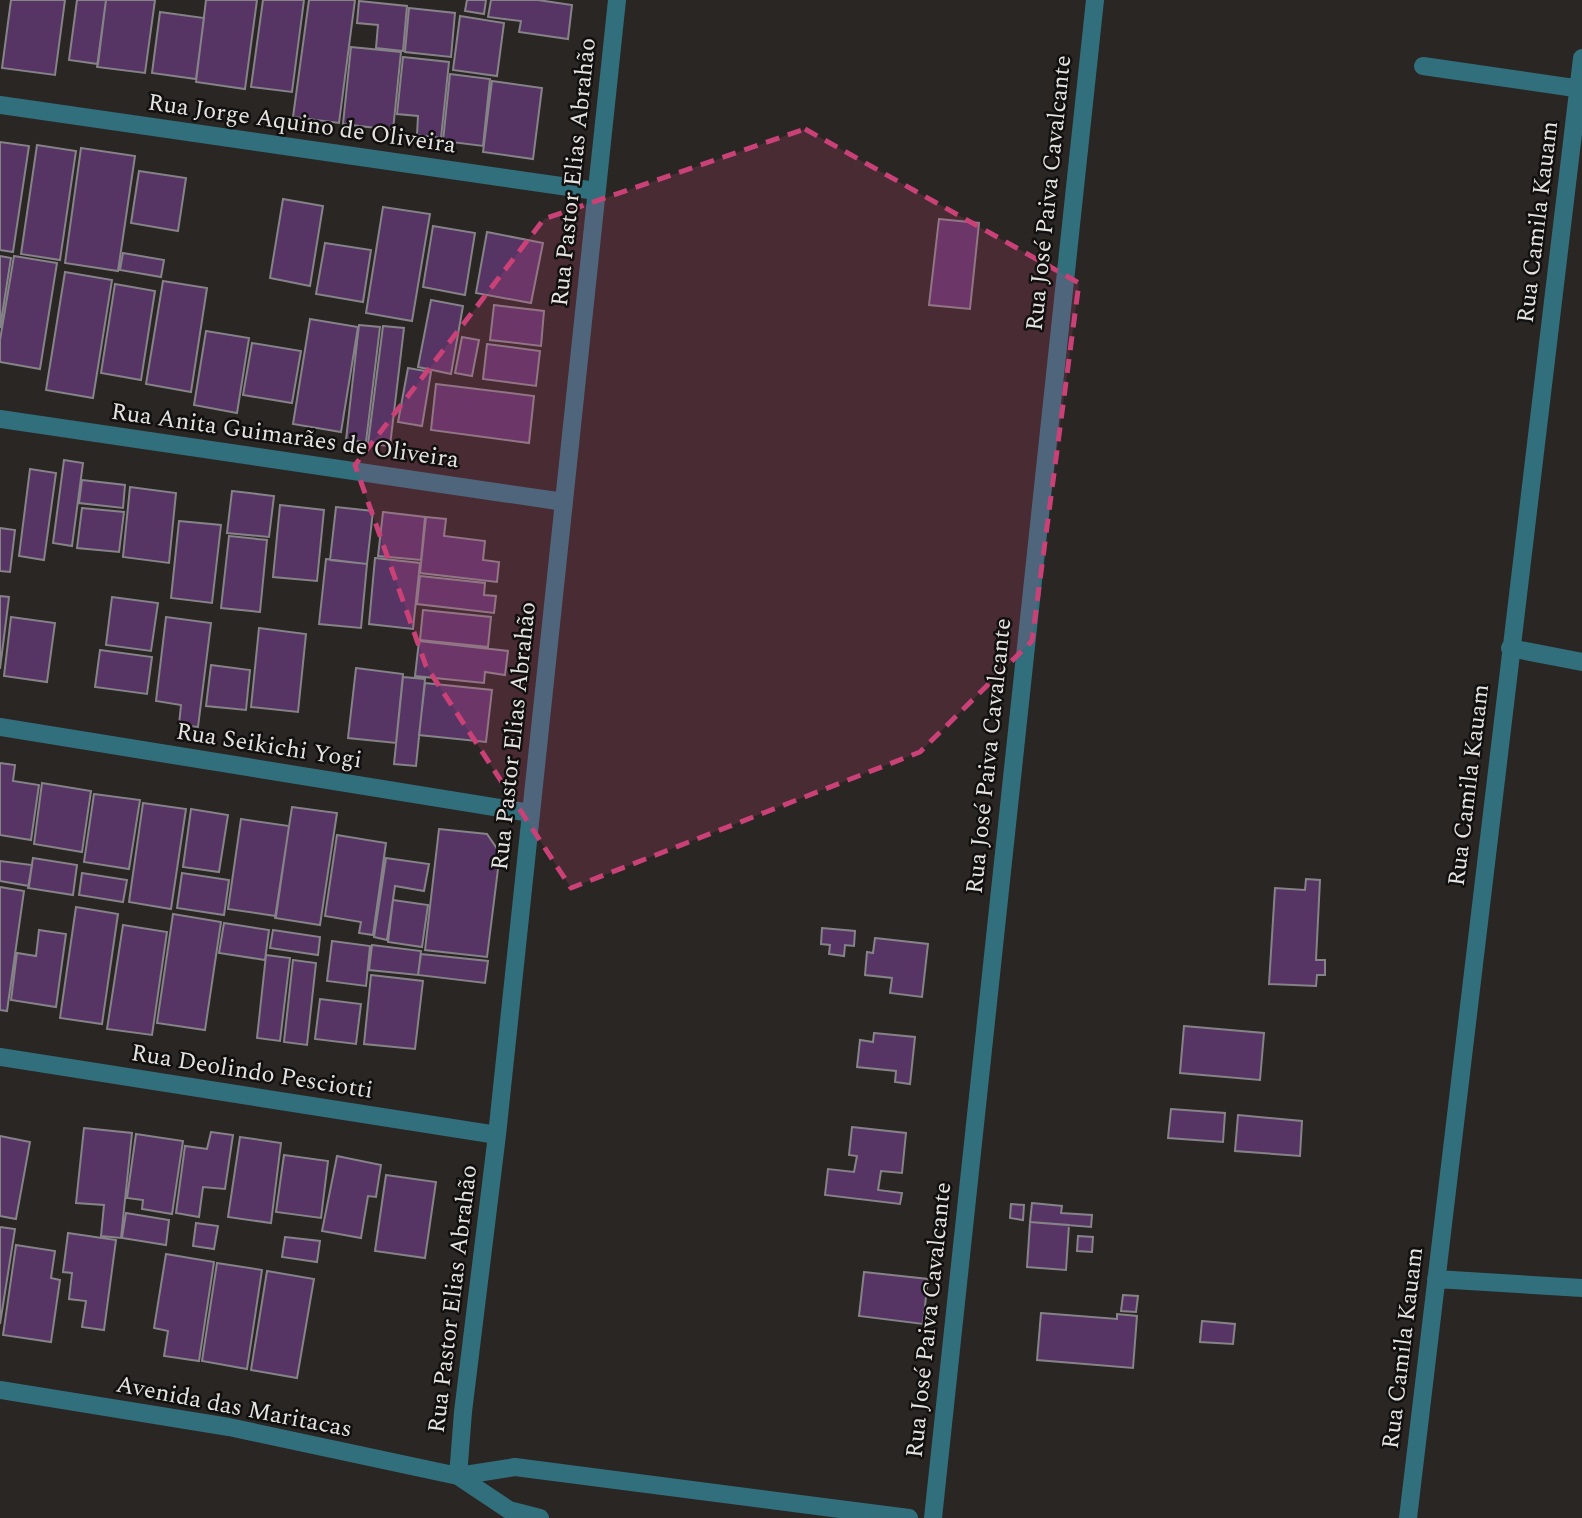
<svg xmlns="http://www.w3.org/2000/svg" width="1582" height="1518" font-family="Spectral,serif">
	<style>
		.building { fill: #563464; stroke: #858387; stroke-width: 2 }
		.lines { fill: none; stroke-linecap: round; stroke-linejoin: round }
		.minor { stroke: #316f7c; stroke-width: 18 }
		.marked { fill: #c94176; fill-opacity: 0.2; stroke: #c94176; stroke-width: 5; stroke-dasharray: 14 9; stroke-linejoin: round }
		.labels { text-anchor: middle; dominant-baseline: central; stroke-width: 5; stroke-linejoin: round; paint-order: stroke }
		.street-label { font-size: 24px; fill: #e5e3e2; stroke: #11100f }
	</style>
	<rect width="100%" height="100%" fill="#2a2624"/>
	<path class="building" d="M11,0H65L55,75L2,68Z
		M77,0H106L98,64L69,60Z
		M106,0H155L145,73L97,67Z
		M206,0H257L245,89L196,82Z
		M263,0H304L292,92L251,87Z
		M309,0H355L339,123L293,117Z
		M467,0H486L484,14L465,11Z
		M491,0H538L572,5L568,39L519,32L521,21L488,17Z
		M359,1L407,6L403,51L376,48L378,25L357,23Z
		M409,8L455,13L451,57L405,52Z
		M160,12L204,18L196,79L152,73Z
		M460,16L504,23L497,76L453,70Z
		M351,47L401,52L393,130L343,124Z
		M403,57L449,62L441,138L417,135L418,116L397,114Z
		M450,74L490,79L483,146L443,141Z
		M492,81L542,88L533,159L483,152Z
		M0,142L29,146L13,252L0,250Z
		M37,145L76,151L60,260L21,254Z
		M81,148L135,156L118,271L65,263Z
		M139,171L186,178L178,231L131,223Z
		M283,199L323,206L310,286L270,278Z
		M383,207L430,214L412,321L366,313Z
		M939,219L979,223L970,309L929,305Z
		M433,226L475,233L465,295L423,287Z
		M487,232L543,243L531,303L476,293Z
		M325,243L371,250L363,302L316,294Z
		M123,253L164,260L161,277L120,270Z
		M0,256L11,258L0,328Z
		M14,256L57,263L40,369L0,362V340Z
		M65,272L112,280L93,398L46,390Z
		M163,281L207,288L191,392L146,384Z
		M115,284L155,291L141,380L101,373Z
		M431,300L463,306L451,374L418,367Z
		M494,305L544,311L541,346L490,340Z
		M310,319L358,327L341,432L293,424Z
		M359,325L380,327L366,442L346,440Z
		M383,326L404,328L390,446L368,444Z
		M206,331L249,338L237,413L194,405Z
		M462,337L479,340L472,376L455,373Z
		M252,343L301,351L292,403L243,395Z
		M487,344L540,351L536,386L483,379Z
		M408,368L431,372L422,426L398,422Z
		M436,384L534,396L529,443L431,430Z
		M64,460L83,463L72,546L53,543Z
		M30,469L56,473L44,560L19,556Z
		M82,480L125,485L123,508L79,503Z
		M130,487L176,493L169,563L123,557Z
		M232,491L274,496L269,537L227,533Z
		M280,505L324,510L317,581L273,577Z
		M336,507L373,511L367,564L330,560Z
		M82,508L124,512L119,552L77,548Z
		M383,512L425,517L421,560L378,556Z
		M426,517L446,519L444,536L485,541L483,560L499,562L497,582L420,573Z
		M179,521L221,525L212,603L171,598Z
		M0,528L15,530L10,572L0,571Z
		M229,536L267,540L260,612L221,608Z
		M375,558L420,563L413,629L369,624Z
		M326,559L367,564L361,628L319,624Z
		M420,576L485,583L484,595L496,596L494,613L417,604Z
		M0,596L9,597L0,669Z
		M112,597L158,603L151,651L106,645Z
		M423,610L491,617L488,647L420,640Z
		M11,617L55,623L47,682L4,676Z
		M166,617L211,623L198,727L179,725L181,705L156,701Z
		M259,628L306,634L298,712L251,707Z
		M419,641L508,651L505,675L485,672L484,683L415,676Z
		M100,650L152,657L147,694L95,687Z
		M211,665L250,670L246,710L206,706Z
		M356,668L403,674L396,743L348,738Z
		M403,677L425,679L416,766L394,764Z
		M425,683L492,690L486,742L419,735Z
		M0,763L15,765L13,781L39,785L31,840L0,835Z
		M42,783L91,791L82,852L34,844Z
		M94,794L140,800L129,869L84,862Z
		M143,803L186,809L171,909L129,902Z
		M292,807L337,813L320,925L275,918Z
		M191,809L228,815L219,872L183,867Z
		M241,819L289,826L276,916L228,909Z
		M439,829L487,834L500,853L487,957L425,950Z
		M337,835L386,843L373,935L359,933L361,922L325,916Z
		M33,858L77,865L73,895L28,888Z
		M386,858L429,864L424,891L395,886L387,940L374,937Z
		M0,861L32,865L29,886L0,881Z
		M82,873L127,880L123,902L79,895Z
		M182,873L229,880L224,915L177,908Z
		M1306,879L1320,880L1316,960H1325V975H1317L1316,986L1269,984L1275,888L1305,890Z
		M0,887L24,891L7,1011L0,1010Z
		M393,900L428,905L422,947L388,942Z
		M76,907L118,914L102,1024L60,1018Z
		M173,914L221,922L205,1030L157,1023Z
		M224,923L269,930L265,960L219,953Z
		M123,925L167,932L152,1035L107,1029Z
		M822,928L855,931L854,946L845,945L844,956L829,954L830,945L821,944Z
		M39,930L66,934L56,1007L11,1000L17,953L36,956Z
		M273,930L320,937L318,955L270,948Z
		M875,938L928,944L922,997L890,993L892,978L865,975L867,952L873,953Z
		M332,941L370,946L366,986L327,981Z
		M372,945L421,951L418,975L369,970Z
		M421,954L488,961L485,983L418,975Z
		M266,955L290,958L280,1041L257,1038Z
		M293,960L316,963L307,1045L284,1042Z
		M371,975L423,981L415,1049L364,1044Z
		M320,999L361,1004L356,1044L315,1039Z
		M1184,1026L1264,1033L1260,1080L1180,1073Z
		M874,1033L915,1037L910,1084L895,1082L896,1071L857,1067L860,1040L873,1042Z
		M1171,1109L1225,1113L1223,1142L1168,1138Z
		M1238,1115L1302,1121L1300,1156L1235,1151Z
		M852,1127L906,1133L902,1173L881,1171L878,1190L902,1193L900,1204L825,1195L828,1169L854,1172L857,1156L849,1155Z
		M84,1128L132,1133L121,1238L101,1236L104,1205L76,1203Z
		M211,1132L233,1135L225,1189L203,1187L199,1217L176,1213L185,1146L207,1149Z
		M136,1134L183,1141L172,1214L142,1209L143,1200L127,1198Z
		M0,1136L30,1142L16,1219L0,1216Z
		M240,1137L281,1143L271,1223L228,1217Z
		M284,1155L328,1161L321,1218L276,1212Z
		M337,1156L381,1165L376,1197L368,1196L361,1238L322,1231Z
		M386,1175L436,1182L425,1258L375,1251Z
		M1032,1203L1062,1206L1061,1213L1092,1215L1091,1227L1030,1222Z
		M1011,1204L1024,1205L1023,1220L1010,1218Z
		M126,1213L169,1220L166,1245L122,1238Z
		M1030,1222L1069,1225L1066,1270L1027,1267Z
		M196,1223L218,1226L214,1249L193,1246Z
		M0,1227L15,1229L0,1324Z
		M68,1233L116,1240L104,1330L82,1327L86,1301L69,1299L72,1273L63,1272Z
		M1078,1236L1093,1237L1092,1252L1077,1251Z
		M285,1237L320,1241L317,1262L282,1257Z
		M16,1245L55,1251L51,1278L60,1280L51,1342L3,1335Z
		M166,1254L214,1262L199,1361L164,1356L168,1331L154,1328Z
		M217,1263L262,1270L247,1369L202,1361Z
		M267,1271L314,1279L297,1378L251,1370Z
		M864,1272L928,1279L923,1324L859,1316Z
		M1123,1295L1138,1296L1136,1312L1121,1311Z
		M1041,1313L1117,1319V1314L1137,1316L1133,1368L1037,1360Z
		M1202,1321L1235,1324L1233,1344L1200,1342Z"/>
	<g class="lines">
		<path class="minor" d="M1423,66L1582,89
			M0,105L596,191
			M0,419L564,502
			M1510,648L1582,662
			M0,727L531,813
			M0,1057L497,1135
			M1436,1279L1582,1288
			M0,1390L229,1427L458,1476L515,1467L909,1518
			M458,1476L463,1412L497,1135L617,0
			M458,1476L509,1510L540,1518
			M933,1518L1095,0
			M1408,1518L1582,58"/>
	</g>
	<path class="marked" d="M805,129L1079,283L1032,641L920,752L571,888L426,666L355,465L544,219Z"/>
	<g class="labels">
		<g class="street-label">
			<text transform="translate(302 124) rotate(8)">Rua Jorge Aquino de Oliveira</text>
			<text transform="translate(574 172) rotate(-84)">Rua Pastor Elias Abrahão</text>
			<text transform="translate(1049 193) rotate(-84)">Rua José Paiva Cavalcante</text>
			<text transform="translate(1538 222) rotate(-83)">Rua Camila Kauam</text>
			<text transform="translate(285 436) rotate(8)">Rua Anita Guimarães de Oliveira</text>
			<text transform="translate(514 736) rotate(-84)">Rua Pastor Elias Abrahão</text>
			<text transform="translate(269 746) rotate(9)">Rua Seikichi Yogi</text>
			<text transform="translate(989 756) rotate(-84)">Rua José Paiva Cavalcante</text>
			<text transform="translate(1469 785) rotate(-83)">Rua Camila Kauam</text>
			<text transform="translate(252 1072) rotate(9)">Rua Deolindo Pesciotti</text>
			<text transform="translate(453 1299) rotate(-83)">Rua Pastor Elias Abrahão</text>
			<text transform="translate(929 1320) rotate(-84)">Rua José Paiva Cavalcante</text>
			<text transform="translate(1403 1348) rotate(-83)">Rua Camila Kauam</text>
			<text transform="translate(234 1407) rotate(11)">Avenida das Maritacas</text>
		</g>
	</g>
</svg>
